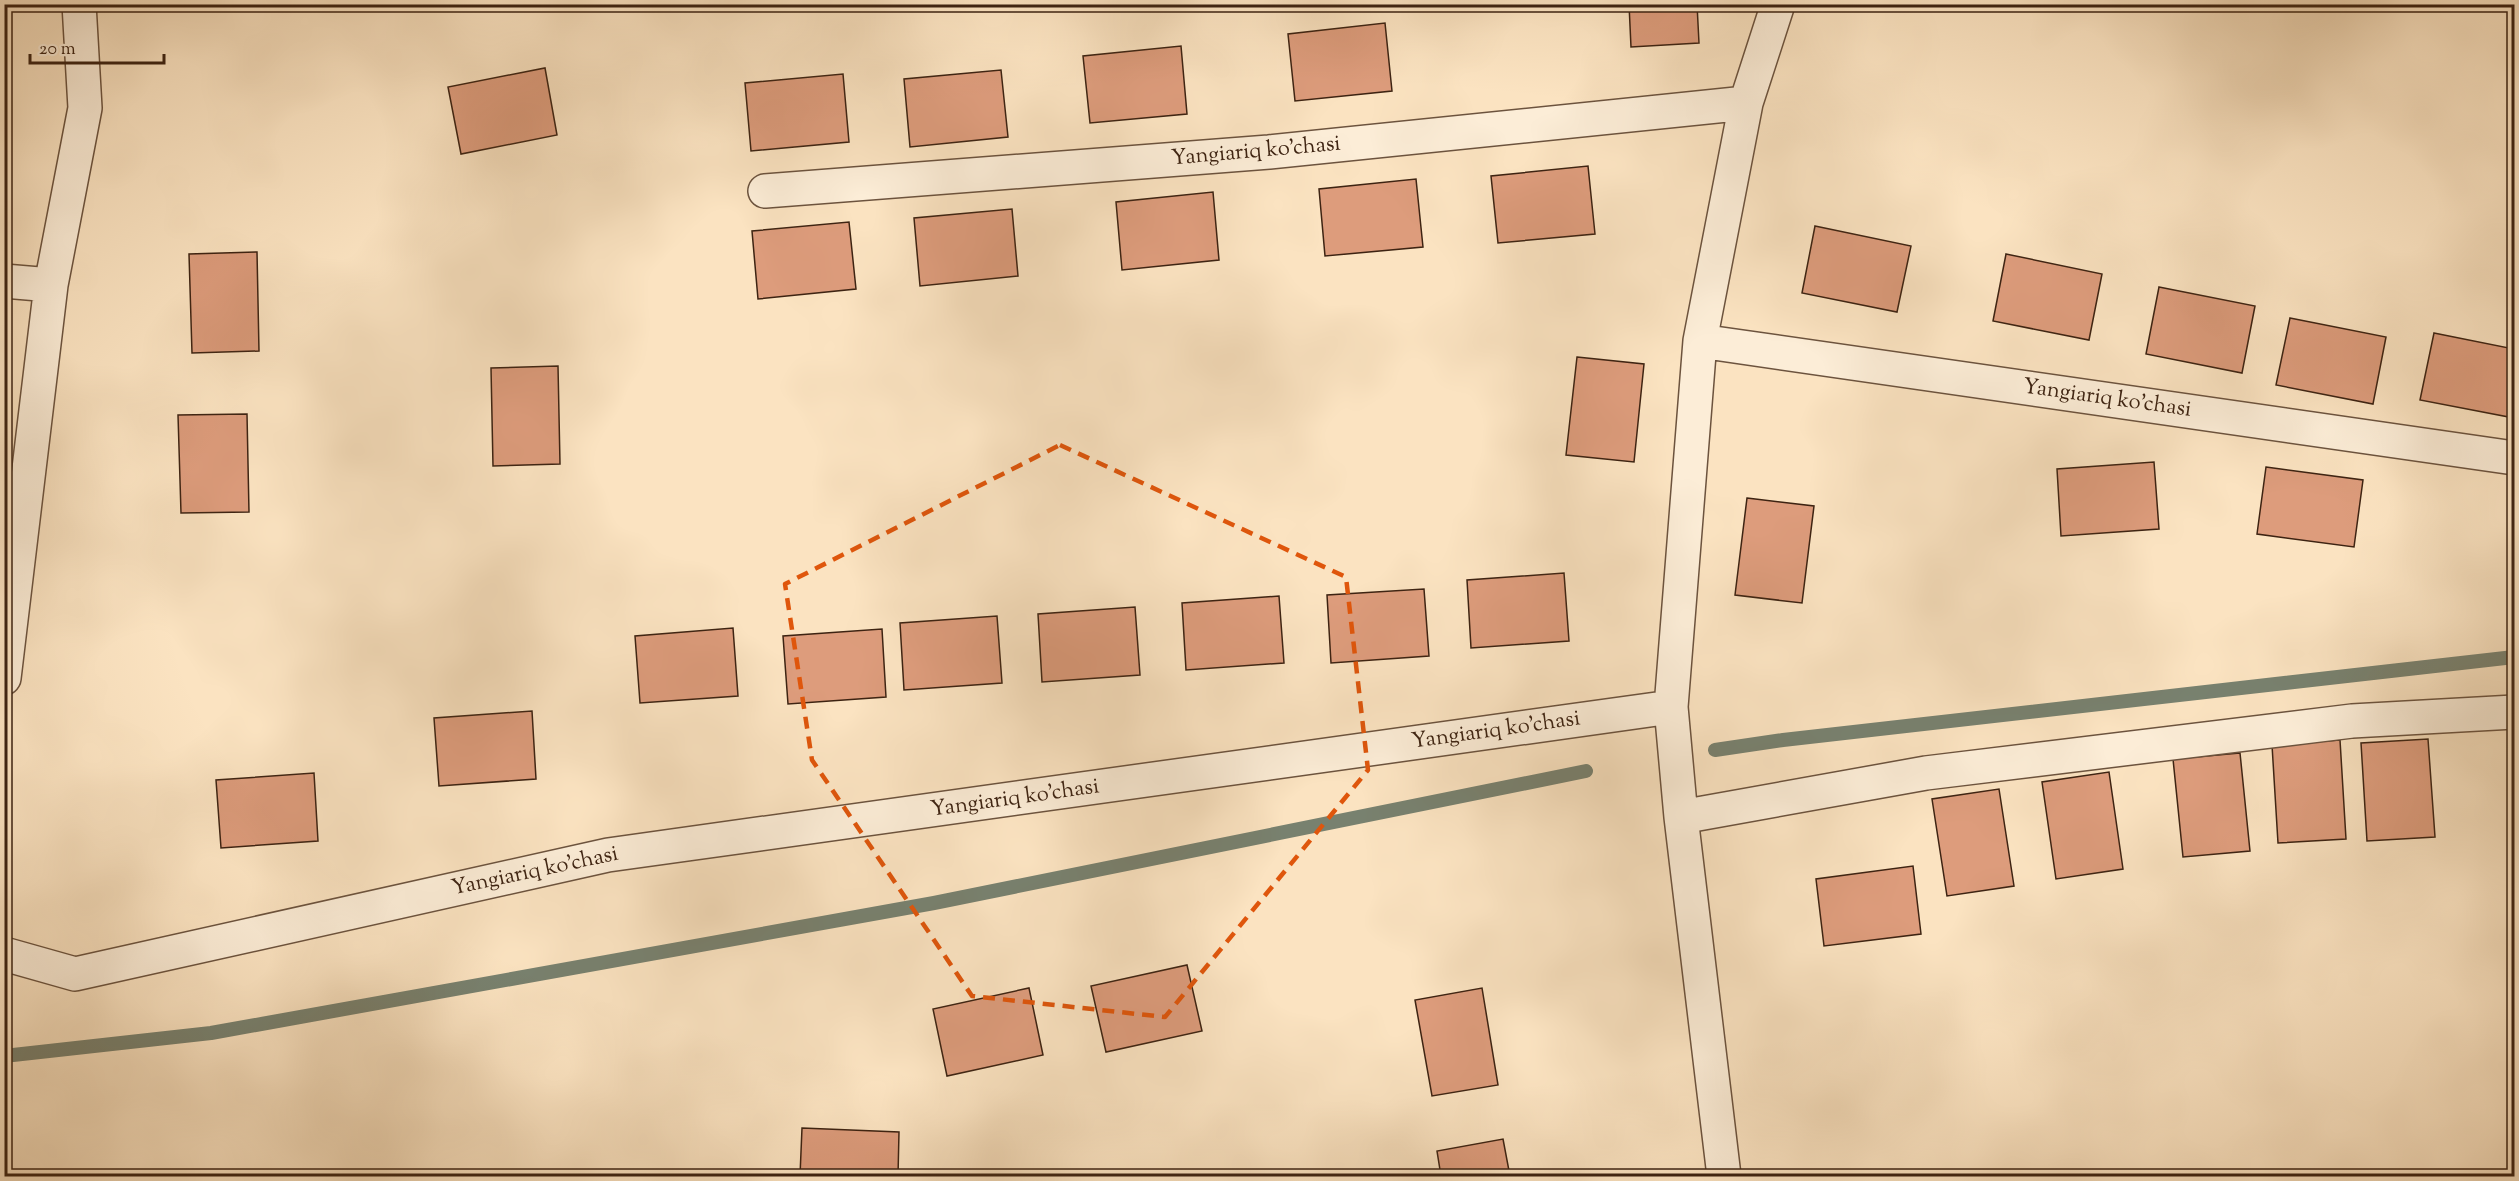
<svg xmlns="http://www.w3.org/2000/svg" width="2519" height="1181" font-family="'Sorts Mill Goudy',serif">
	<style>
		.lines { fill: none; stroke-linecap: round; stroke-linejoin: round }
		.stream { stroke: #78816f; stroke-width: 14 }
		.building { fill: #dd9c7c; stroke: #3d2312; stroke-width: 1.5 }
		.street-casing { stroke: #6c533e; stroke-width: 36 }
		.street { stroke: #fcedd7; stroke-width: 33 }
		.marked { fill: none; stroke: #df560c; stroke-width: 4.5; stroke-dasharray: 12 8; stroke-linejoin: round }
		.labels { text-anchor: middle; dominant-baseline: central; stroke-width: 4.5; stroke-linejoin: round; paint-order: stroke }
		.street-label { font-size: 22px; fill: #3d2312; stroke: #fcedd7 }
	</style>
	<rect width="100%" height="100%" fill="#fbe3c1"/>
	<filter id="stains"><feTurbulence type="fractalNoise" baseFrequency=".00333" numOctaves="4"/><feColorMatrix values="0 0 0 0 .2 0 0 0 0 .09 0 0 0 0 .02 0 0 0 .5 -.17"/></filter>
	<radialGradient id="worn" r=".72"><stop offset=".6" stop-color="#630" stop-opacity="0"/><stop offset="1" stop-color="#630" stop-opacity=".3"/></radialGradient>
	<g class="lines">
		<path class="stream" d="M1715,750L1783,740L2514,657
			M4,1056L211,1033L934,903L1586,771"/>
	</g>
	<path class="building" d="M1629,4H1697L1699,43L1631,47Z
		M1385,23L1392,91L1295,101L1288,34Z
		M1181,46L1187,114L1090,123L1083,56Z
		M545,68L557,135L461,154L448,87Z
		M1001,70L1008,137L910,147L904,79Z
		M843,74L849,142L751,151L745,83Z
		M1588,166L1595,234L1498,243L1491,176Z
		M1416,179L1423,247L1325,256L1319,189Z
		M1213,192L1219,260L1122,270L1116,202Z
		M1012,209L1018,276L920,286L914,218Z
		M849,222L856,289L758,299L752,231Z
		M1815,226L1911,246L1897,312L1802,293Z
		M257,252L259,351L192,353L189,254Z
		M2006,254L2102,274L2089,340L1993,321Z
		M2159,287L2255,306L2242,373L2146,354Z
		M2290,318L2386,337L2373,404L2276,385Z
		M2434,333L2514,349V418L2420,400Z
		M1577,357L1644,364L1634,462L1566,455Z
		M558,366L560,464L493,466L491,368Z
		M247,414L249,512L181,513L178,415Z
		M2154,462L2159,529L2061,536L2057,469Z
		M2266,467L2363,480L2354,547L2257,534Z
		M1747,498L1814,506L1802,603L1735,595Z
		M1564,573L1569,641L1471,648L1467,580Z
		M1424,589L1429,656L1331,663L1327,595Z
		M1279,596L1284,663L1186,670L1182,603Z
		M1135,607L1140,675L1042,682L1038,614Z
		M997,616L1002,683L904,690L900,623Z
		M733,628L738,696L640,703L635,636Z
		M882,629L886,697L788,704L783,636Z
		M532,711L536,779L439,786L434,718Z
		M2514,737V805H2511Z
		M2428,739L2435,837L2367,841L2361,743Z
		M2340,740L2346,839L2278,843L2272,745Z
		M2240,753L2250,851L2183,857L2173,759Z
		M2109,772L2123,869L2056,879L2042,782Z
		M314,773L318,841L221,848L216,780Z
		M1999,789L2014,886L1947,896L1932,799Z
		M1913,866L1921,934L1824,946L1816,879Z
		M1187,965L1202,1031L1106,1052L1091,986Z
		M1029,988L1043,1055L947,1076L933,1009Z
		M1482,988L1498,1085L1432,1096L1415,1000Z
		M802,1128L899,1132L898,1176H800Z
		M1503,1139L1510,1176H1441L1437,1151Z"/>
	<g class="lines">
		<defs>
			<path id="street" d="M765,191L1269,152L1746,103
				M4,281L51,285
				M1700,341L2514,458
				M4,678L51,285L85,108L79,4
				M1681,817L1926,773L2352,721L2514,712
				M4,954L75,974L608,855L1671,707
				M1724,1176L1681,817L1671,707L1700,341L1746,103L1778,4"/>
		</defs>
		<use href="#street" class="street-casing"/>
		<use href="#street" class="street"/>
	</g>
	<path class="marked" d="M1060,445L1346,577L1368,770L1165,1017L972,996L812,760L785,584Z"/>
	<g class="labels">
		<g class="street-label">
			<text transform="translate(1256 152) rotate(-5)">Yangiariq ko'chasi</text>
			<text transform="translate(2107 399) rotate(8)">Yangiariq ko'chasi</text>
			<text transform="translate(1496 731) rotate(-8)">Yangiariq ko'chasi</text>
			<text transform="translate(1015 799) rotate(-8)">Yangiariq ko'chasi</text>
			<text transform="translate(535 872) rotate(-12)">Yangiariq ko'chasi</text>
		</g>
	</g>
	<rect width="2519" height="1181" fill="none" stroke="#fbe3c1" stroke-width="24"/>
	<rect x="6" y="6" width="2507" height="1169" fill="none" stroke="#3d2312" stroke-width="3"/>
	<rect x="12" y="12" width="2495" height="1157" fill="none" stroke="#3d2312" stroke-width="1.5"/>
	<path d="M30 54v9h134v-9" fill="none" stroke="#3d2312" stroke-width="3"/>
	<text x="39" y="54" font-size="18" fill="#3d2312" stroke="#fcedd7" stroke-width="4.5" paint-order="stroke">20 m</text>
	<rect width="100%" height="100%" filter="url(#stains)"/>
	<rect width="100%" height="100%" fill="url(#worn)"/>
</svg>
